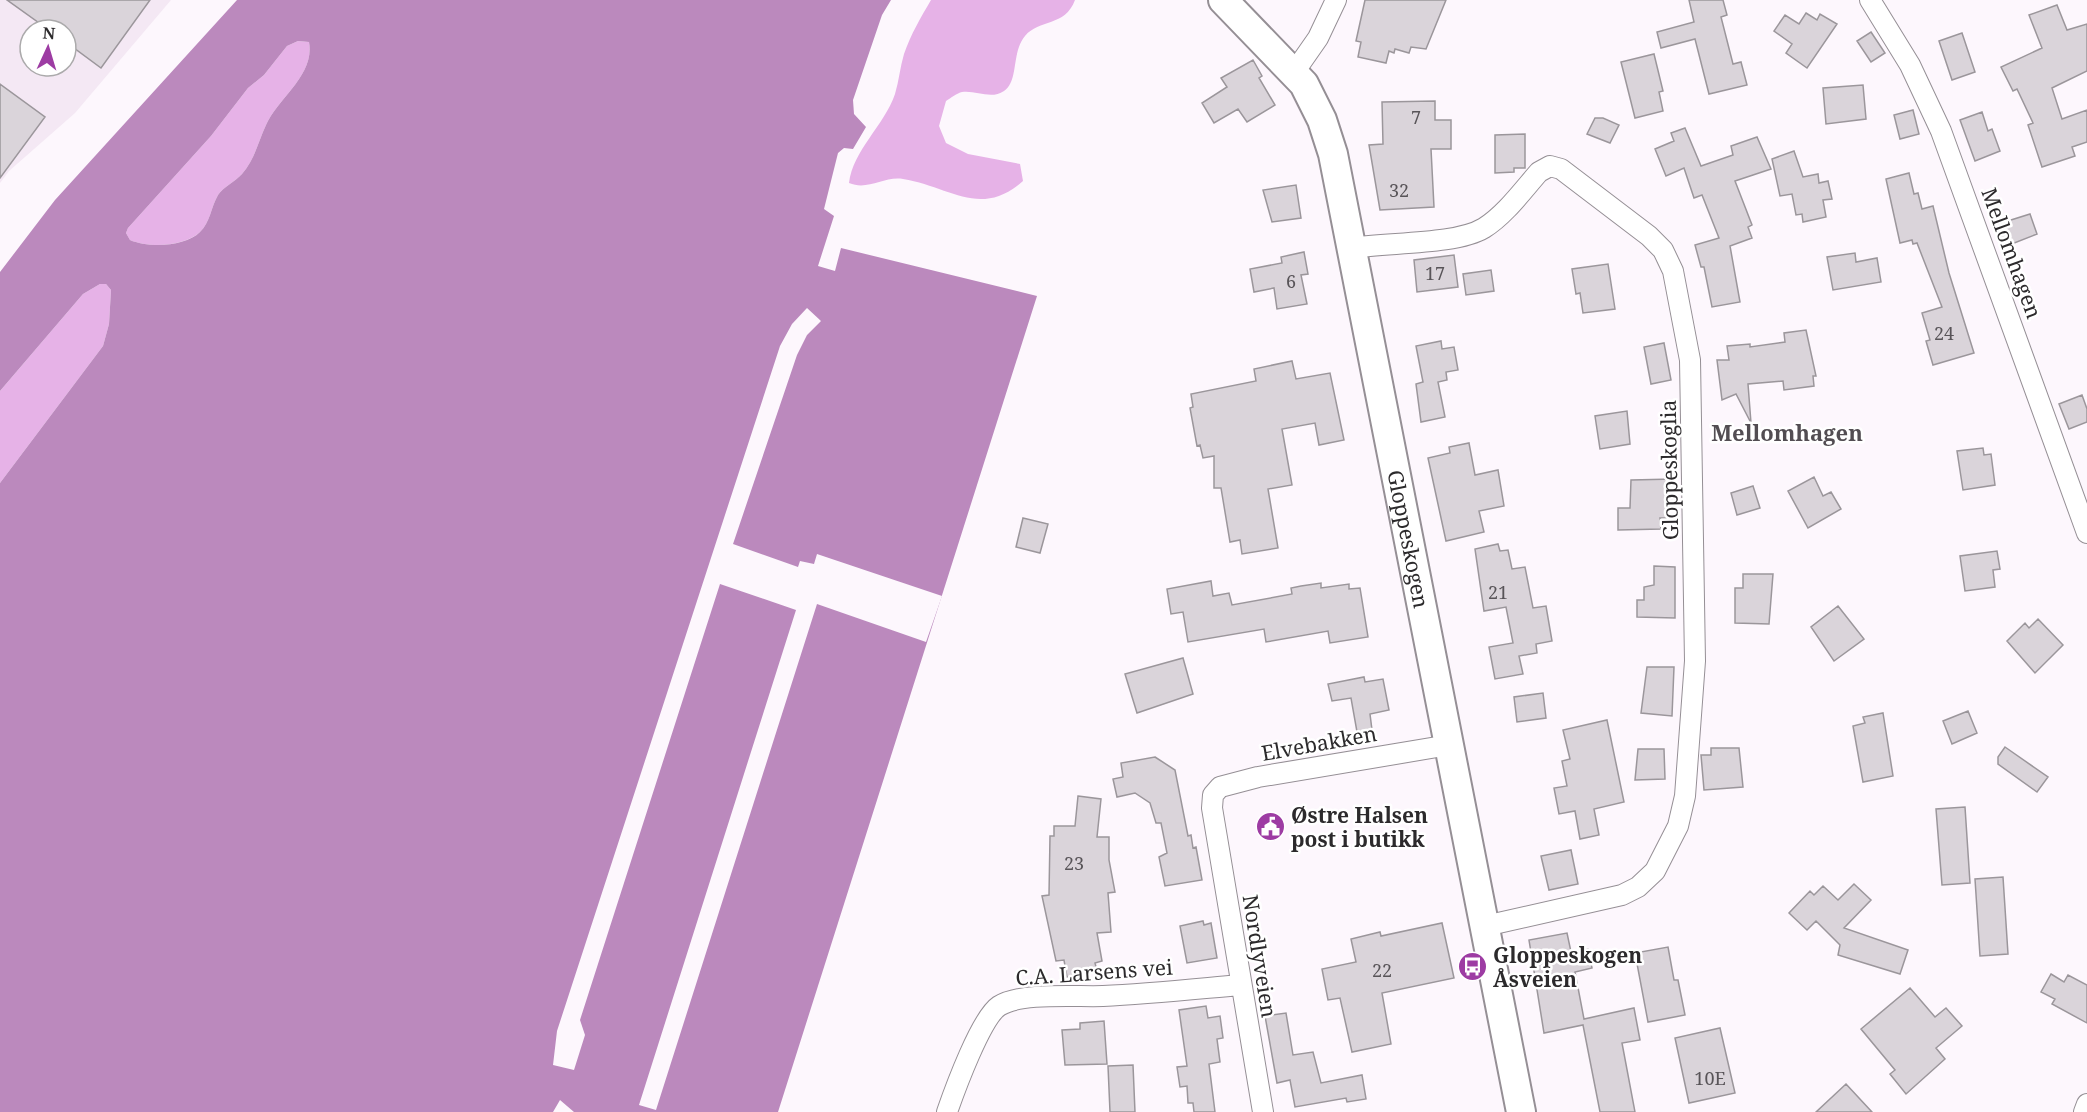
<svg xmlns="http://www.w3.org/2000/svg" width="2087" height="1112" font-family="'Noto Serif',serif">
	<style>
		.built { fill: #f4e8f4; fill-rule: evenodd }
		.forest { fill: #e6b2e7 }
		.water { fill: #bb89bd; fill-rule: evenodd }
		.pier { fill: #fdf7fd }
		.building { fill: #dad4da; stroke: #9b969b; stroke-width: 1.5 }
		.lines { fill: none; stroke-linecap: round; stroke-linejoin: round }
		.street-casing { stroke: #958f95; stroke-width: 22 }
		.secondary-casing { stroke: #958f95; stroke-width: 32 }
		.street { stroke: #fff; stroke-width: 20 }
		.secondary { stroke: #fff; stroke-width: 28 }
		.labels { text-anchor: middle; dominant-baseline: central; stroke-width: 5; stroke-linejoin: round; paint-order: stroke }
		.number-label { font-size: 18px; fill: #585458 }
		.street-label { font-size: 21px; fill: #2c2a2c; stroke: #fff }
		.poi-label { font-size: 21px; font-weight: bold; fill: #2c2a2c; stroke: #fff; text-anchor: start }
		.neighbourhood-label { font-size: 22px; font-weight: bold; fill: #524d52; stroke: #fff }
	</style>
	<rect width="100%" height="100%" fill="#fdf7fd"/>
	<path class="built" d="M0,0H171L75,113L9,171L0,183ZM30,30H66V66H30Z"/>
	<path class="forest" d="M931,0H1075C1065,27 1039,19 1025,36C1011,53 1019,81 1004,91C991,100 976,90 962,92C957,93 951,98 946,101L939,126L946,143L968,154L1020,164L1023,181C980,219 949,186 903,179C884,176 868,191 849,183C853,150 884,126 895,94C899,81 900,67 904,54C911,34 921,17 931,0Z
		M298,41L309,42C315,75 278,98 266,125C258,142 255,159 242,174C235,182 223,187 218,195C211,207 210,223 200,232C184,247 148,248 130,240L126,233L128,228L211,136L248,88L264,75L287,46Z
		M100,284H106L111,290L109,324L103,346L0,483V391L83,294Z"/>
	<path class="water" d="M237,0H891L882,15L853,100L854,114L866,127L853,149L844,148L838,153L824,209L834,216L818,266L835,271L841,248L1037,296L778,1112H574L560,1100L553,1112H0V483L103,346L109,324L111,290L106,284H100L83,294L0,391V272L55,200ZM298,41L309,42C315,75 278,98 266,125C258,142 255,159 242,174C235,182 223,187 218,195C211,207 210,223 200,232C185,247 148,248 130,240L126,233L128,228L211,136L248,88L264,75L287,46Z"/>
	<path class="pier" d="M807,308L821,321L807,335L797,355L733,544L798,567L800,561L814,564L817,554L942,596L926,642L817,604L656,1110L639,1105L796,610L720,584L580,1020L585,1035L574,1070L553,1065L557,1031L780,346L792,324Z"/>
	<path class="building" d="M7,0H150L101,68L66,42V30H49Z
		M1365,0H1446L1426,49L1411,47L1409,53L1395,49L1394,53L1389,51L1386,63L1358,57L1361,42L1356,41Z
		M1689,0H1723L1727,15L1721,17L1733,64L1741,62L1747,85L1709,94L1695,39L1661,48L1657,32L1694,22Z
		M2057,5L2067,30L2087,24V71L2052,88L2062,119L2087,110V142L2072,147L2075,156L2042,167L2028,125L2033,123L2017,89L2013,91L2001,67L2042,48L2029,15Z
		M1806,13L1817,20L1820,14L1837,24L1807,68L1786,53L1792,44L1774,31L1785,15L1799,24Z
		M1871,32L1885,53L1871,62L1857,41Z
		M1962,33L1975,72L1952,80L1939,41Z
		M1654,54L1663,91L1659,92L1663,111L1635,118L1621,62Z
		M1253,60L1262,76L1259,78L1275,105L1247,122L1238,109L1214,123L1202,103L1227,87L1221,78Z
		M0,84L45,117L0,178Z
		M1863,85L1866,119L1826,124L1823,88Z
		M1435,101V120H1451V149H1431L1434,207L1380,210L1369,145L1383,144L1382,102Z
		M1913,110L1919,134L1900,139L1894,115Z
		M1982,112L1988,131L1992,129L2000,151L1975,161L1960,120Z
		M1595,118H1603L1619,125L1610,143L1587,134Z
		M1685,128L1701,166L1733,155L1731,146L1757,137L1771,169L1735,181L1752,225L1748,227L1752,238L1730,246L1740,302L1712,307L1704,267H1701L1695,245L1719,238L1702,195L1694,198L1684,168L1666,176L1655,149L1674,141L1671,133Z
		M1525,134V168H1514V172L1495,173V135Z
		M1794,151L1803,177L1818,174L1819,183L1828,181L1832,199L1823,200L1826,217L1803,222L1802,214L1796,215L1792,194L1780,196L1772,159Z
		M1909,173L1914,194L1918,193L1922,209L1933,206L1949,273L1974,353L1933,365L1926,341L1930,340L1922,313L1942,307L1917,243L1913,244L1912,240L1900,243L1886,179Z
		M1296,185L1301,218L1272,222L1263,190Z
		M2030,214L2037,234L2004,247L1995,225Z
		M1304,252L1308,274L1301,275L1307,304L1277,309L1274,288L1254,292L1250,269L1282,263L1281,257Z
		M1855,253L1856,262L1877,258L1881,282L1833,290L1827,257Z
		M1454,255L1458,287L1417,292L1414,260Z
		M1608,264L1615,309L1583,313L1580,293L1576,294L1572,269Z
		M1491,270L1494,291L1466,295L1463,274Z
		M1806,330L1816,376H1813L1814,386L1784,390L1783,381L1748,384L1751,423L1736,394L1722,400L1717,360H1729L1727,346L1750,344V347L1785,342L1784,333Z
		M1441,341L1442,349L1454,347L1458,370L1446,372L1447,380L1438,382L1445,417L1421,422L1416,384L1423,382L1416,346Z
		M1664,343L1671,380L1651,384L1644,347Z
		M1292,361L1296,379L1330,373L1344,440L1319,445L1315,423L1282,429L1292,485L1268,489L1278,548L1242,554L1240,540L1230,542L1221,488H1214V456L1203,458L1200,445L1197,446L1190,408L1193,407L1191,394L1256,381L1254,369Z
		M2082,395L2087,409V422L2069,429L2059,404Z
		M1627,411L1630,444L1600,449L1595,416Z
		M1469,443L1475,475L1498,470L1504,506L1479,511L1484,532L1446,541L1428,458L1450,453L1449,447Z
		M1983,448L1984,455L1991,454L1995,485L1963,490L1957,451Z
		M1814,477L1823,496L1831,492L1841,509L1808,528L1788,491Z
		M1674,479L1675,510H1666V518H1660L1661,529L1618,530V508H1630L1631,480Z
		M1753,486L1760,508L1737,515L1731,493Z
		M1023,518L1048,524L1040,553L1016,547Z
		M1498,544L1500,551L1508,550L1512,569L1525,567L1533,608L1546,606L1552,641L1536,644L1537,653L1519,656L1523,674L1495,679L1489,647L1513,643L1506,607L1484,611L1475,549Z
		M1997,551L2000,569L1993,570L1995,587L1965,591L1960,556Z
		M1654,566L1675,567V618L1637,617V600H1644V587L1654,585Z
		M1743,574H1773L1769,624L1735,623V588H1743Z
		M1211,581L1213,596L1229,593L1232,605L1292,594L1291,588L1301,586L1321,583V588L1349,584V589L1360,588L1368,637L1330,643L1328,631L1266,642L1264,629L1188,642L1183,612L1171,614L1167,589Z
		M1838,606L1864,639L1834,661L1811,627Z
		M2038,619L2063,645L2035,673L2007,641L2025,623L2029,628Z
		M1183,658L1193,694L1137,713L1125,674Z
		M1647,667H1674L1672,716L1641,713Z
		M1364,677L1365,682L1383,679L1389,710L1370,714L1372,730L1357,732L1351,698L1332,701L1328,684Z
		M1543,693L1546,718L1517,722L1514,697Z
		M1968,711L1977,733L1952,744L1943,721Z
		M1883,713L1893,776L1863,782L1853,726L1865,723L1863,717Z
		M1607,720L1624,802L1594,809L1599,835L1580,839L1575,811L1559,814L1554,788L1567,786L1562,761L1570,759L1563,730Z
		M2005,747L2048,777L2037,792L1998,764V757Z
		M1711,748H1739L1743,787L1704,790L1701,755H1711Z
		M1638,749H1664L1665,779L1635,780Z
		M1155,757L1175,770L1188,836L1191,835L1193,848L1196,847L1202,880L1165,886L1159,857L1167,853L1161,823H1156L1150,803L1135,793L1117,797L1113,779L1123,777L1121,763Z
		M1078,796L1101,799L1097,837H1109V860L1115,892L1108,893L1111,932L1097,933L1102,961L1095,963L1097,971L1067,977L1064,960L1056,961L1042,896L1049,895L1050,836H1054V826H1075Z
		M1965,807L1970,883L1942,885L1936,809Z
		M1571,850L1578,884L1549,890L1541,856Z
		M2003,877L2008,954L1980,956L1975,879Z
		M1854,884L1871,900L1844,928L1908,950L1900,974L1838,955L1840,945L1816,921L1807,930L1789,913L1810,891L1814,895L1823,886L1838,900Z
		M1203,921L1204,925L1211,923L1217,958L1187,963L1180,926Z
		M1442,923L1454,978L1382,993L1391,1044L1352,1052L1340,998L1328,1000L1322,969L1356,962L1351,939L1380,932L1381,936Z
		M1567,933L1571,952L1588,949L1592,968L1575,972L1584,1019L1634,1008L1640,1040L1622,1043L1635,1112H1600L1583,1025L1544,1033L1529,940Z
		M1668,947L1674,980H1678L1685,1015L1648,1022L1635,953Z
		M2051,974L2064,982L2068,975L2087,985V1023L2052,1004L2055,999L2041,992Z
		M1910,988L1935,1017L1946,1008L1962,1026L1936,1048L1945,1059L1906,1094L1890,1074L1895,1070L1861,1029Z
		M1206,1006L1208,1018L1220,1016L1223,1038L1217,1039L1220,1062L1209,1064L1215,1112H1194L1193,1103H1188L1187,1086L1180,1087L1177,1067L1187,1066L1179,1010Z
		M1286,1013L1293,1055L1313,1052L1321,1083L1362,1075L1366,1099L1347,1102L1346,1098L1295,1107L1290,1080L1277,1083L1265,1016Z
		M1104,1021L1107,1064L1065,1065L1062,1030L1080,1029V1023Z
		M1720,1028L1735,1093L1689,1103L1675,1038Z
		M1133,1065L1135,1112H1110L1108,1066Z
		M1846,1084L1872,1112H1816Z"/>
	<g class="lines">
		<defs>
			<path id="street" d="M1870,0L1910,65L1941,131L2087,533
				M1295,71L1318,38L1336,0
				M1353,248C1388,242 1456,245 1484,228C1505,215 1523,190 1539,172L1550,166L1561,169L1649,236L1663,250L1673,271L1690,360L1695,661L1685,796L1678,826L1655,871L1638,887L1622,895L1485,926
				M947,1112C955,1089 981,1018 999,1006C1021,992 1076,997 1103,996C1149,994 1195,989 1240,985
				M1263,1112L1212,808L1213,795L1220,787L1258,777L1449,745
				M2084,1112L2087,1104"/>
			<g id="secondary">
				<path id="s1" d="M1223,0L1304,84L1322,120L1333,154L1521,1112"/>
			</g>
		</defs>
		<use href="#street" class="street-casing"/>
		<use href="#secondary" class="secondary-casing"/>
		<use href="#street" class="street"/>
		<use href="#secondary" class="secondary"/>
	</g>
	<defs>
		<symbol id="civic-disc" viewBox="-11 -11 22 22"><circle r="9.5" fill="#9d3ca3" stroke="#fff"/><path d="M-.6-6.5H3V-4.5H.6V-3L4-1V1h2V6H-6V1h2V-1L-.6-3ZM-1.2 2.5V6h2.4V2.5Z" fill="#fff"/></symbol>
		<symbol id="bus-disc" viewBox="-11 -11 22 22"><circle r="9.5" fill="#9d3ca3" stroke="#fff"/><path d="M-5-6H5V4H4V6H2V4H-2V6H-4V4H-5ZM-3.5-4V0h7V-4ZM-3.5 1.2v1.5H-2V1.2ZM2 1.2v1.5H3.5V1.2Z" fill="#fff"/></symbol>
	</defs>
	<g fill-rule="evenodd">
		<use href="#civic-disc" x="1254" y="810" width="33" height="33"/>
		<use href="#bus-disc" x="1456" y="950" width="33" height="33"/>
	</g>
	<g class="labels">
		<g class="number-label">
			<text x="1416" y="117">7</text>
			<text x="1399" y="190">32</text>
			<text x="1435" y="273">17</text>
			<text x="1291" y="281">6</text>
			<text x="1944" y="333">24</text>
			<text x="1498" y="592">21</text>
			<text x="1074" y="863">23</text>
			<text x="1382" y="970">22</text>
			<text x="1710" y="1078">10E</text>
		</g>
		<g class="street-label">
			<text transform="translate(2012 253) rotate(70)">Mellomhagen</text>
			<text transform="translate(1669 470) rotate(-91)">Gloppeskoglia</text>
			<text stroke="none"><textPath href="#s1" startOffset="585">Gloppeskogen</textPath></text>
			<text transform="translate(1319 743) rotate(-10)">Elvebakken</text>
			<text transform="translate(1260 956) rotate(81)">Nordlyveien</text>
			<text transform="translate(1094 972) rotate(-4)">C.A. Larsens vei</text>
		</g>
		<g class="poi-label">
			<text x="1291" y="815">Østre Halsen<tspan x="1291" dy="24">post i butikk</tspan></text>
			<text x="1493" y="955">Gloppeskogen<tspan x="1493" dy="24">Åsveien</tspan></text>
		</g>
		<g class="neighbourhood-label">
			<text x="1787" y="432">Mellomhagen</text>
		</g>
	</g>
	<g transform="translate(48 48) rotate(4)"><circle r="28" fill="#ffffff" stroke="#abaaab" stroke-width="1.5"/>
	<path d="M0-4.5L10 22L0 15L-10 22Z" fill="#9d3ca3"/>
	<text y="-9" font-size="16" font-weight="bold" text-anchor="middle" fill="#2c2a2c">N</text>
	</g>
</svg>
